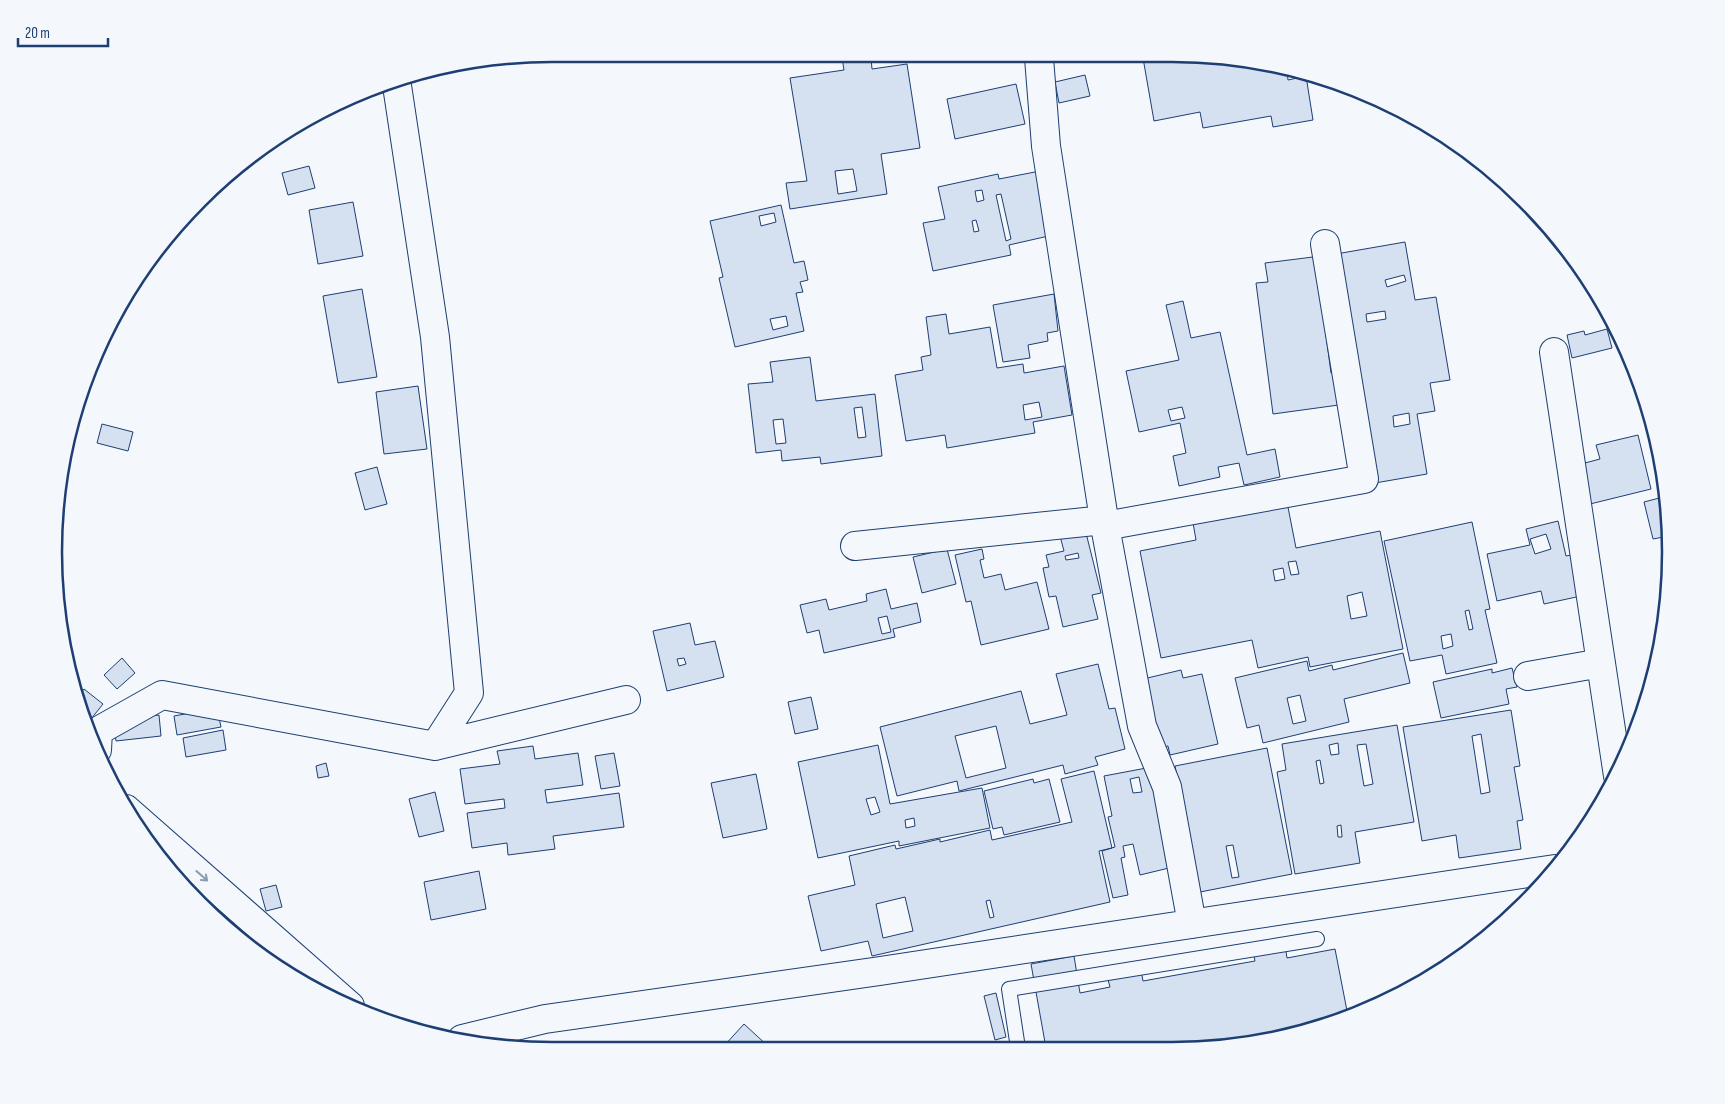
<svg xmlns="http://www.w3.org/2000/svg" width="1725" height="1104" font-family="'Sofia Sans Condensed',sans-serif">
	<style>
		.building { fill: #d5e0f0; stroke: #1d3f73; fill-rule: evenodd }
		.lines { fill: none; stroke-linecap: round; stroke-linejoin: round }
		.lane-casing { stroke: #1d3f73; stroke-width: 16 }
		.street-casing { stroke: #1d3f73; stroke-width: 30 }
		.secondary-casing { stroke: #1d3f73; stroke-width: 30 }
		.lane { stroke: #f4f7fb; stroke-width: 14 }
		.street { stroke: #f4f7fb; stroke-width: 28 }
		.secondary { stroke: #f4f7fb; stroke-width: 28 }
		.oneway { stroke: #889bb7 }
		.rim { fill: none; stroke: #1d3f73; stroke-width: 2.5 }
	</style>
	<rect width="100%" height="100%" fill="#f4f7fb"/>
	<path class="building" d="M842,58H871L872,69L907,64L920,148L881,154L887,194L790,209L786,183L807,181L790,78L844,70ZM853,169L857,191L838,194L835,171Z
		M1143,58H1238L1287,71L1288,80L1306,76L1313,120L1273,127L1271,116L1203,128L1200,112L1154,121Z
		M1085,75L1090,96L1059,103L1055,82Z
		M1016,84L1025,124L955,139L947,99Z
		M309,166L315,188L288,195L282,173Z
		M1040,171L1053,235L1009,245L1011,255L933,271L923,223L945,219L938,187L998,174L999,179ZM982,190L984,200L977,202L975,191ZM1001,194L1011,239L1006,241L996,195ZM976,220L979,231L974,232L972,221Z
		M353,202L363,256L318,264L309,210Z
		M781,205L794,263L804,261L808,280L800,282L803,292L796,293L804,331L735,347L719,278L723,277L710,221ZM774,213L776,222L761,226L759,216ZM786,316L788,326L773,330L770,319Z
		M1405,242L1415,300L1436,297L1450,380L1430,383L1435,411L1417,414L1427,474L1375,483L1336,254ZM1404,275L1406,281L1387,287L1385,280ZM1385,311L1386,319L1367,322L1366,314ZM1409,413L1410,424L1394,427L1393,416Z
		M1321,256L1319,281L1331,373L1341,371L1346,404L1273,414L1256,283L1268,282L1265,263Z
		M362,289L377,377L338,383L323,296Z
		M1054,294L1058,331L1047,333L1048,341L1028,345L1030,358L1003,362L993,305Z
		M1183,301L1191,338L1220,332L1247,455L1275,449L1280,477L1244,485L1239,463L1218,467L1220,477L1179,486L1173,456L1186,453L1180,423L1139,432L1126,371L1179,360L1166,305ZM1182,407L1185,418L1171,421L1168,410Z
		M946,314L949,334L990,327L997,368L1023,364L1024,373L1064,366L1072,415L1033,422L1035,433L947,448L945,435L906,441L895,375L923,370L921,357L931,355L926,317ZM1039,402L1042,417L1025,420L1023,405Z
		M1607,329L1612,348L1572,358L1567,335L1584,331L1585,335Z
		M810,357L816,401L875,394L882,456L821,464L820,457L782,461L781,450L756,453L748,384L773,382L770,362ZM862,407L866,437L858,438L854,408ZM783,419L786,443L776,444L773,420Z
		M418,386L427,449L384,454L376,392Z
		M102,424L133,432L128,451L97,443Z
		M1638,435L1651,489L1590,504L1581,464L1600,459L1596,445Z
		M377,467L387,504L365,510L355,473Z
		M1667,496L1669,536L1653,539L1644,502Z
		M1286,497L1296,548L1380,531L1403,649L1310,667L1308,657L1258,668L1252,640L1161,658L1140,551L1196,540L1192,517ZM1296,561L1299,574L1291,575L1288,562ZM1283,568L1285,579L1275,581L1273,570ZM1362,592L1367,616L1351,619L1347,596Z
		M1558,521L1566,556L1571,555L1581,596L1544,604L1541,591L1497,601L1487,554L1530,545L1526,529ZM1546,534L1551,549L1535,554L1530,539Z
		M1472,522L1490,609L1485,610L1497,663L1446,674L1442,655L1410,661L1384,541ZM1469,610L1473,629L1469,630L1465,611ZM1451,634L1453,646L1443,649L1441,636Z
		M1085,529L1101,593L1092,595L1098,619L1063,627L1056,596L1049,597L1043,568L1049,567L1046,555L1064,551L1060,536ZM1078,553L1079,558L1066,560L1065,556Z
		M947,549L956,584L922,593L913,557Z
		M982,549L984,559L980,560L984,578L1001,574L1005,590L1037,582L1049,629L981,645L971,601L966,602L955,555Z
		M886,589L891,609L917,603L921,622L893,629L895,637L824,653L819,630L807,633L800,605L826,599L829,610L867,601L866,594ZM887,616L891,632L882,634L878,618Z
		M690,623L695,645L715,641L724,677L667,691L653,631ZM684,658L686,664L679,666L677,659Z
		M1403,653L1410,683L1344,699L1349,722L1263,743L1259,725L1247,728L1235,678L1307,661L1309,671L1332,665L1333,670ZM1300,695L1306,721L1293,724L1287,698Z
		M122,658L135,673L117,689L104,675Z
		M1098,664L1109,709L1115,708L1125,749L1095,757L1098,765L1065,774L1063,765L959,791L957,781L897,796L880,727L1021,691L1030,724L1067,715L1056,674ZM996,726L1006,768L966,778L955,736Z
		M69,667L77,673L71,683V681Z
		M1512,668L1517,687L1506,689L1509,704L1441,718L1433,682L1492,669V673Z
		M1181,670L1183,678L1202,674L1218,744L1170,755L1168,746L1155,749L1139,680Z
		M84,689L103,704L87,724L77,698Z
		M811,697L818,729L795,734L788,702Z
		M217,708L221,727L177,735L174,716Z
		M1511,710L1520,766L1514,767L1523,820L1517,821L1521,849L1459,858L1456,835L1422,841L1403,727ZM1481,734L1490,792L1481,794L1472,736Z
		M159,715L161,736L116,741L113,721Z
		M1397,725L1414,822L1355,832L1360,863L1295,874L1277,772L1286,770L1282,744ZM1338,743L1339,754L1331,755L1329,745ZM1366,744L1373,784L1364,786L1357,745ZM1320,760L1324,783L1320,784L1316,761ZM1341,825L1342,837H1338L1337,826Z
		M223,730L226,750L186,757L183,738Z
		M878,745L890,804L982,788L990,828L899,846V841L818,858L798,762ZM875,797L880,812L871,815L866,799ZM914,818L915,826L906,828L905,820Z
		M533,746L535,759L578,753L583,785L545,790L547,803L619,793L624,827L553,836L555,849L508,855L507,843L472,848L467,813L505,808L504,799L465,804L460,769L500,764L497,751Z
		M1267,748L1292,874L1200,892L1175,766ZM1233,845L1239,877L1232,878L1226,846Z
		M614,753L620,786L601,789L595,756Z
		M326,763L329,776L318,778L316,766Z
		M1157,766L1173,867L1140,875L1133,844L1123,846L1125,857L1121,858L1128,895L1113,898L1102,851L1115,847L1108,817L1112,816L1104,776ZM1139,777L1142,792L1133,793L1130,779Z
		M1094,771L1112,848L1099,851L1110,902L872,956L868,941L821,951L808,896L855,885L849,856L895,845L896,849L940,839V842L990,830L992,840L1072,822L1061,779ZM905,897L913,931L883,938L876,904ZM990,900L994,917L990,918L986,901Z
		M756,774L767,829L723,838L711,783Z
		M1033,779L1034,783L1049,779L1060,822L1004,835L1002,827L993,829L984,791Z
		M435,792L444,831L419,837L409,799Z
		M479,871L486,909L431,920L424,882Z
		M276,885L282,907L266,911L260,889Z
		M1285,945L1287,958L1335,949L1348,1016L1302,1033L1206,1049L1046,1048L1031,964L1074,956L1080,993L1110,987L1107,976L1141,970L1143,981L1255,961L1253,951Z
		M996,993L1006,1037L995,1040L984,996Z
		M744,1024L769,1047H723Z"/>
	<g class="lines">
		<defs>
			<path id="lane" d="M1018,1048L1009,989L1317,939"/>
			<path id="street" d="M1039,58L1046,146L1105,526L1142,726L1167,787L1192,924
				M1554,352L1618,776
				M1105,526L1364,479L1325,244
				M855,546L1104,520
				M1528,676L1601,663
				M435,746L626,700
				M97,750L98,731L162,695L435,746L469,693L435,337L396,79
				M462,1039L545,1019L880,971L1555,869"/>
			<path id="secondary" d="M126,809L350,1006"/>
		</defs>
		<use href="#lane" class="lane-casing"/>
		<use href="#street" class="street-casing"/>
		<use href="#secondary" class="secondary-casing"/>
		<use href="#lane" class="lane"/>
		<use href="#street" class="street"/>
		<use href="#secondary" class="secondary"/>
	</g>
	<defs><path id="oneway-shaft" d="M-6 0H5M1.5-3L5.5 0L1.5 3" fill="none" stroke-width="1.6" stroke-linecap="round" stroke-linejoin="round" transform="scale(1.25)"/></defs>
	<use class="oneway" href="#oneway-shaft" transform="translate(202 876) rotate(41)"/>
	<path d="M0 0H1725V1104H0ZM552 62H1172A490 490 0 0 1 1662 552V552A490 490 0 0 1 1172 1042H552A490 490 0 0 1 62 552V552A490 490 0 0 1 552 62Z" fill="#f4f7fb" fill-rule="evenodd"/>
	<path class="rim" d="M552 62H1172A490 490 0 0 1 1662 552V552A490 490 0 0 1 1172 1042H552A490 490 0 0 1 62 552V552A490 490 0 0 1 552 62Z"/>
	<path d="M18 38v8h90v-8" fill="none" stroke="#1d3f73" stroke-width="2.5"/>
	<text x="25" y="38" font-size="15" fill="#1d3f73" stroke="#f4f7fb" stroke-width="4" paint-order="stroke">20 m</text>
</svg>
